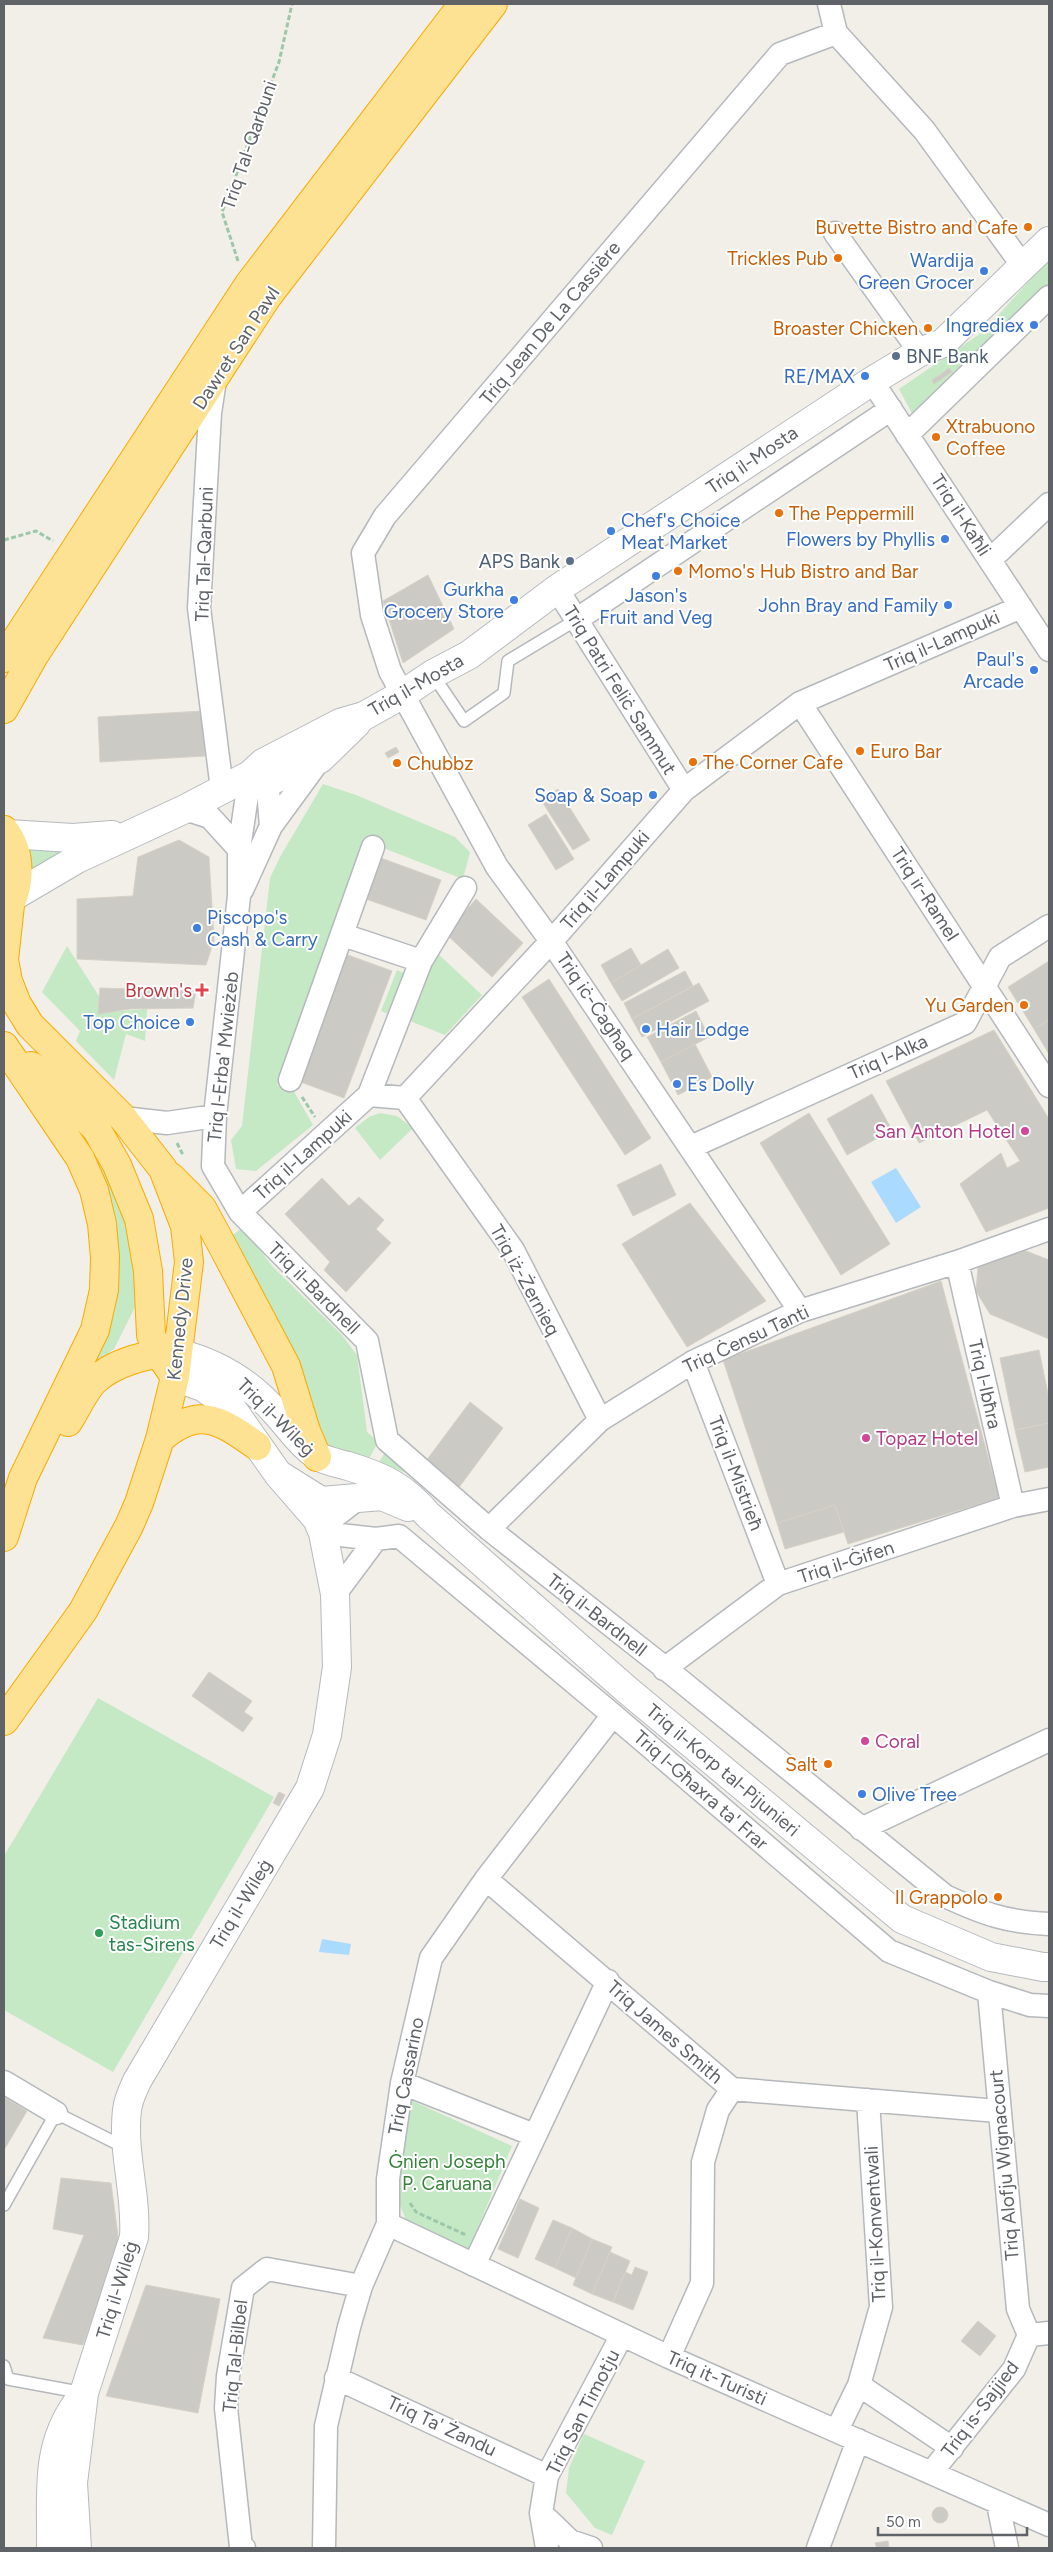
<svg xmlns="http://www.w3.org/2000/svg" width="1053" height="2552" font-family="Figtree,sans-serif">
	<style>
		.green { fill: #c5e8c5 }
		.water { fill: #aadaff }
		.building { fill: #cccac5; stroke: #d6d1c6 }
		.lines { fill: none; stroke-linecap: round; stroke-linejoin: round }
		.lane-casing { stroke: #b5b8bc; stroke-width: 14 }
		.street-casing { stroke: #b5b8bc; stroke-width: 25 }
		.secondary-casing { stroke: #b6babf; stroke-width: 30 }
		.highway-casing { stroke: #f9ab00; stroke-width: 30 }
		.path { stroke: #9cc7a9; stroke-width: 3; stroke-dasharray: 5 2.5; stroke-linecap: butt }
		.lane { stroke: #fff; stroke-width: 11 }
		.street { stroke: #fff; stroke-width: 22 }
		.secondary { stroke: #fff; stroke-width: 28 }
		.highway { stroke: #fde293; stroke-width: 28 }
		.food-dot { fill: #e8710a; stroke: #fff; stroke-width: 2 }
		.shop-dot { fill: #3f7fe0; stroke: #fff; stroke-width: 2 }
		.service-dot { fill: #5c6f8a; stroke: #fff; stroke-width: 2 }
		.health-dot { fill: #e0444e; stroke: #fff; stroke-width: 2 }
		.hotel-dot { fill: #d1479c; stroke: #fff; stroke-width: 2 }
		.leisure-dot { fill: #2e9e5b; stroke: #fff; stroke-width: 2 }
		.labels { text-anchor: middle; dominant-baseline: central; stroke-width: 4; stroke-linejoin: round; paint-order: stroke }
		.street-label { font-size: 19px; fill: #5f6368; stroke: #fff }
		.food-label { font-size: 19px; fill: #c56008; stroke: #fff; text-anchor: end }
		.shop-label { font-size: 19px; fill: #366cbe; stroke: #fff; text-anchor: end }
		.service-label { font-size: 19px; fill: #4e5e75; stroke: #fff; text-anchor: start }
		.health-label { font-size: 19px; fill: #be3a42; stroke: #fff; text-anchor: end }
		.hotel-label { font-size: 19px; fill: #b23c85; stroke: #fff; text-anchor: start }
		.leisure-label { font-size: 19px; fill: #27864d; stroke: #fff; text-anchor: start }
		.park-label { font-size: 19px; fill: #348238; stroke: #fff }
	</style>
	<rect width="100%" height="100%" fill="#f1efe8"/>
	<path class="green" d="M1049,259V288L915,419L899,389L984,331Z
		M323,784L356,795L455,837L470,852L463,879L368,842L277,1085L293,1090L313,1125L256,1171L236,1169L231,1140L242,1126L270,878L280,857Z
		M23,842L68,844L70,854L30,872Z
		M67,946L109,1012L147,1009L145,1041L126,1034L114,1080L76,1041L80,1031L42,992Z
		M436,952L482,995L445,1035L410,1021Z
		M397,970L408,975L393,1016L381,1011Z
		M380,1113L397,1116L413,1128L380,1160L355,1128L369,1117Z
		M100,1165L127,1214L137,1260V1303L114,1349L87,1368L112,1212Z
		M243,1227L272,1266L341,1334L357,1355L367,1432L378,1442L365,1466L332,1451L321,1438L289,1351L233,1235Z
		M386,1451L414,1476L379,1462Z
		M98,1698L274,1797L113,2072L4,2010V1856Z
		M408,2099L512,2146L468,2251L407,2222L393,2189Z
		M584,2434L645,2461L612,2535L595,2528L566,2493L569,2468Z"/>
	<path class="water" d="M896,1168L921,1207L896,1223L871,1182Z
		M322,1939L351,1944L349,1955L319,1952Z"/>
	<path class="building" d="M949,368L952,372L943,378L940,375Z
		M940,375L943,378L934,384L932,380Z
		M428,575L454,629L403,663L383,601Z
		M203,711L205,756L100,762L98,717Z
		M396,747L399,752L388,758L385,753Z
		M558,789L590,840L573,850L541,800Z
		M546,814L574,859L556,870L528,825Z
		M179,840L209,857L214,940L206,965L77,959V899L133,896L138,857Z
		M378,857L441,880L426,920L363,898Z
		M476,899L523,943L492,977L446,934Z
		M631,948L641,965L611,983L601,965Z
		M668,949L679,968L622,1001L611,983Z
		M345,954L392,971L344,1098L298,1081Z
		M1049,961V1020L1034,1029L1008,987Z
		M685,971L693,986L632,1019L624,1003Z
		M549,979L651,1138L625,1155L522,997Z
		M699,983L709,1001L642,1037L632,1019Z
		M100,988L196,991L193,1008L130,1009L98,1014Z
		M696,1011L709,1037L661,1062L647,1037Z
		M1049,1020V1054L1034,1029Z
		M994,1030L1049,1119V1208L986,1232L960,1184L1001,1153L1007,1168L1020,1161L987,1110L919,1143L886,1081Z
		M695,1044L712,1077L678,1095L661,1062Z
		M872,1094L892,1130L847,1155L827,1119Z
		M809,1113L890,1244L841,1275L760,1143Z
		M661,1164L676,1195L633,1216L617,1185Z
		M322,1178L349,1206L359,1197L384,1220L376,1229L391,1243L346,1292L324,1270L330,1262L285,1214Z
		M690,1203L766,1301L687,1347L622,1244Z
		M1021,1249L1049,1260V1339L990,1314L976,1291L978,1267L998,1253Z
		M941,1281L999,1498L848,1544L835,1505L777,1523L723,1360Z
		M1039,1350L1049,1399V1423L1015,1430L1000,1358Z
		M470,1402L503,1428L457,1490L423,1465Z
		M1049,1423V1467L1025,1472L1015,1430Z
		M835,1505L844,1532L785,1549L777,1523Z
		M209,1672L252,1701L244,1712L253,1718L243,1732L192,1696Z
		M279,1792L285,1795L279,1806L273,1803Z
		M4,2097L27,2111L4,2150Z
		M61,2178L111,2183L119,2243L83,2345L43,2338L84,2235L53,2229Z
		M520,2199L539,2208L518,2258L498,2249Z
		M553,2220L572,2228L555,2268L535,2259Z
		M572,2228L592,2239L576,2278L555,2268Z
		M592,2239L612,2247L592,2294L573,2285Z
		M610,2252L630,2261L613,2302L592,2294Z
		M635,2267L648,2272L633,2310L613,2302L625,2272L632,2275Z
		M146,2285L220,2299L198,2413L106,2396Z
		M978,2321L996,2336L980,2356L961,2341Z
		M932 2515a8 8 0 1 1 16 0a8 8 0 1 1-16 0Z
		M888,2541L889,2548H877L875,2543Z"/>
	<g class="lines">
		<defs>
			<path id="lane" d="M433,675L464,721L504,693L508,661L576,620
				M4,2205L56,2113L126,2148
				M4,2366L8,2379L84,2393"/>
			<path id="street" d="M829,4L836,33L924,130L1023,266
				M835,233L920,352
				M215,380L210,413L199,608L222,789
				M872,381L1049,650
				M907,435L1049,297
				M990,560L1049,504
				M557,589L684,790
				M576,620L891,409
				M800,703L1049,1086
				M185,809L210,817L239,849V896L215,1116L213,1166L240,1212L367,1341L387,1440L489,1529L660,1664L945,1896C984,1914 1006,1922 1049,1924
				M239,849L250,775L268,790L271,826
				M242,890L271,826L320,759
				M343,935L421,961
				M290,1080L373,847
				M369,1095L421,961L465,888
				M405,1098L557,935L684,790L800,703L1021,607
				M405,1098L513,1250L600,1420
				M123,1118L167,1123L215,1116
				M691,1147L965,1023L1000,957L1049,926
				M240,1212L369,1095L405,1098
				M957,1262L1013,1506
				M800,1311L551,941L497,867L390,671L372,615L363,553L385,516L780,54L836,33
				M693,1362L778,1584
				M321,1527L360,1497
				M489,1529L600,1420L693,1362L800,1311L957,1262L1049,1229
				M323,1533L376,1539L399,1536L613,1715L889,1951L989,1992L1030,2005L1049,2006
				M335,1594L376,1539
				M664,1669L778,1584L1013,1506L1049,1499
				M861,1829L1049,1740
				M486,1879L732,2089L998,2111
				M989,1992L1018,2309L1029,2335
				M4,2082L56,2113
				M402,2083L534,2135
				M388,2224L669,2357L1049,2525
				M474,2265L608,1981
				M1029,2335L1049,2333
				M669,2357L702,2283L703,2162L718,2110L732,2089
				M336,2378L547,2476
				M859,2385L952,2448
				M837,2430L859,2385L881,2307L868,2100
				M931,2473L1014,2369L1029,2335
				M998,2504L1007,2548
				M541,2513L570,2541L591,2548
				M244,2548L241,2547L226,2408L228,2376L243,2288L267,2269L361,2286
				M324,2548L326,2426L349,2327L361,2286L388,2224V2179L402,2083L431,1958L486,1879L613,1715
				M547,2548L541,2513L547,2476L622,2335
				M818,2548L858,2440"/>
			<path id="secondary" d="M250,775L268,782L320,759L356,724
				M7,834L73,838L112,835
				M14,896L77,859L185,809L250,775L263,763L340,723L364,716L403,694L433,674L469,655L557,589L872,381L920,352L943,343L1049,241
				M178,1353C217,1363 250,1382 277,1414C290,1428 300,1444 316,1455C324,1461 338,1463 348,1466C384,1477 404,1487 428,1515L626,1689L902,1919L991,1957L1043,1967H1049
				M175,1377L203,1387L231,1407L278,1474L321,1501L382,1496L408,1507
				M51,2548C52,2495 44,2449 77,2403
				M77,2548L73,2483L84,2393L134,2237C137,2194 122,2153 127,2110C128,2100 133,2090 137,2081L310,1788L327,1735L337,1667L335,1594L323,1533L317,1519L278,1474"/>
			<path id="highway" d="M4,658L249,284L463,4
				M4,709L35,654L267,297L493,4
				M4,830C23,854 21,890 4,915
				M4,1046L80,1158L94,1190L102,1224L105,1257L104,1290L95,1330L23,1478L4,1537
				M31,1066L66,1097L97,1130L117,1165L139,1219L148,1271L151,1335L158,1352L175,1377
				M171,1177L202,1208L223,1247L286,1366L306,1431L317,1457
				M68,1422C76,1410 83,1393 93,1382C112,1363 150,1352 176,1353
				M160,1439C199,1405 220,1420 257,1446
				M4,1721L83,1611L129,1526L139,1503L160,1439L175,1377L189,1262L185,1226L163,1169L123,1118L30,1025L17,1004L8,981L4,960L10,905"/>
		</defs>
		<use href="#lane" class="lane-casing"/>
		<use href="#street" class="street-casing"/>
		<use href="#secondary" class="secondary-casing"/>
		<use href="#highway" class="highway-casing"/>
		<path class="path" d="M238,261L222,212L279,62L292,4
			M4,540L36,531L53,541
			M302,1097L315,1117
			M177,1143L183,1155
			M410,2203L416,2212L466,2235"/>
		<use href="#lane" class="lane"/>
		<use href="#street" class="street"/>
		<use href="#secondary" class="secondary"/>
		<use href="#highway" class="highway"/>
	</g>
	<g class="food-dot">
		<circle cx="1028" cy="227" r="5"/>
		<circle cx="838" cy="258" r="5"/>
		<circle cx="928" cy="328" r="5"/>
		<circle cx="936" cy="437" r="5"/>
		<circle cx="779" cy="513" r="5"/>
		<circle cx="678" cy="571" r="5"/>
		<circle cx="860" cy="751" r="5"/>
		<circle cx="693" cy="762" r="5"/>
		<circle cx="397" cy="763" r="5"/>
		<circle cx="1024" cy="1005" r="5"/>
		<circle cx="828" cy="1764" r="5"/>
		<circle cx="998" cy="1897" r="5"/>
	</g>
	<g class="shop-dot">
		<circle cx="984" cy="271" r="5"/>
		<circle cx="1034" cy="325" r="5"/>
		<circle cx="865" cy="376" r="5"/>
		<circle cx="611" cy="531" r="5"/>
		<circle cx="945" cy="539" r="5"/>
		<circle cx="656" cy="576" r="5"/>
		<circle cx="514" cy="600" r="5"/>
		<circle cx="948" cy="605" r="5"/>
		<circle cx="1034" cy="670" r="5"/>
		<circle cx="653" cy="795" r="5"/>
		<circle cx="197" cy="928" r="5"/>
		<circle cx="190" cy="1022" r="5"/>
		<circle cx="646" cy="1029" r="5"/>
		<circle cx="677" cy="1084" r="5"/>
		<circle cx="862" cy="1794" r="5"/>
	</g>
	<g class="service-dot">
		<circle cx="896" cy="356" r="5"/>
		<circle cx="570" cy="561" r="5"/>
	</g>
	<path class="health-dot" d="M199.5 982.5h5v5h5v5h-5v5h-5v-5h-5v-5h5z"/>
	<g class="hotel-dot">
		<circle cx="1025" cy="1131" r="5"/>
		<circle cx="866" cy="1438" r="5"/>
		<circle cx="865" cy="1741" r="5"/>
	</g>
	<circle class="leisure-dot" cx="99" cy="1933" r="5"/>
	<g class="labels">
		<g class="street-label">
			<text transform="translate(249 145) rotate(-71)">Triq Tal-Qarbuni</text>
			<text transform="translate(550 323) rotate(-50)">Triq Jean De La Cassière</text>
			<text transform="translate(236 348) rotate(-57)">Dawret San Pawl</text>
			<text transform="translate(752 460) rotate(-34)">Triq il-Mosta</text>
			<text transform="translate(961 515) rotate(57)">Triq il-Kaħli</text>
			<text transform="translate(204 554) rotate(-88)">Triq Tal-Qarbuni</text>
			<text transform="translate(942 641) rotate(-24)">Triq il-Lampuki</text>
			<text transform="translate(416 685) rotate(-30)">Triq il-Mosta</text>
			<text transform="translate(620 690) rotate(58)">Triq Patri Feliċ Sammut</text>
			<text transform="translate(605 880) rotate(-49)">Triq il-Lampuki</text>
			<text transform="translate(925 894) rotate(57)">Triq ir-Ramel</text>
			<text transform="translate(596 1006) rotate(56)">Triq iċ-Ċagħaq</text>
			<text transform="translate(223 1057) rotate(-84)">Triq l-Erba' Mwieżeb</text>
			<text transform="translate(888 1057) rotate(-24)">Triq l-Alka</text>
			<text transform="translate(303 1155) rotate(-42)">Triq il-Lampuki</text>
			<text transform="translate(525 1280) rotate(61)">Triq iż-Żernieq</text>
			<text transform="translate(314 1288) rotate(45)">Triq il-Bardnell</text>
			<text transform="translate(180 1319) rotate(-84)">Kennedy Drive</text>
			<text transform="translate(746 1339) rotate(-25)">Triq Ċensu Tanti</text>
			<text transform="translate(985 1384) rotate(77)">Triq l-Ibħra</text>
			<text transform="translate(276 1417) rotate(45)">Triq il-Wileġ</text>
			<text transform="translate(736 1473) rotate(69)">Triq il-Mistrieħ</text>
			<text transform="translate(846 1562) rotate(-18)">Triq il-Ġifen</text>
			<text transform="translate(597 1615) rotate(38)">Triq il-Bardnell</text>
			<text transform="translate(723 1770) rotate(40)">Triq il-Korp tal-Pijunieri</text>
			<text transform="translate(701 1790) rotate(41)">Triq l-Għaxra ta' Frar</text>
			<text transform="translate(241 1904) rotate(-59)">Triq il-Wileġ</text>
			<text transform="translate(665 2032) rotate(41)">Triq James Smith</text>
			<text transform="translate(406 2076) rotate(-79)">Triq Cassarino</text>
			<text transform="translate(1004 2165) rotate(-95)">Triq Alofju Wignacourt</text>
			<text transform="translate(875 2224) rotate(-93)">Triq il-Konventwali</text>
			<text transform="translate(117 2290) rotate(-73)">Triq il-Wileġ</text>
			<text transform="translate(235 2356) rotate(-84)">Triq Tal-Bilbel</text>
			<text transform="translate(717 2378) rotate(24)">Triq it-Turisti</text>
			<text transform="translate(980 2409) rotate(-53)">Triq is-Sajjied</text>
			<text transform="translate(583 2412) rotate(-63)">Triq San Timotju</text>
			<text transform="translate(442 2426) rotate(25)">Triq Ta' Żandu</text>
		</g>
		<g class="food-label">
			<text x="1018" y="227">Buvette Bistro and Cafe</text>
			<text x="828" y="258">Trickles Pub</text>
			<text x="918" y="328">Broaster Chicken</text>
			<text x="946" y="426" text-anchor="start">Xtrabuono<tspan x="946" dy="22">Coffee</tspan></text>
			<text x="789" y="513" text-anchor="start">The Peppermill</text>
			<text x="688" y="571" text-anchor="start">Momo's Hub Bistro and Bar</text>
			<text x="870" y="751" text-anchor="start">Euro Bar</text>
			<text x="703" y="762" text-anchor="start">The Corner Cafe</text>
			<text x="407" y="763" text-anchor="start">Chubbz</text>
			<text x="1014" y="1005">Yu Garden</text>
			<text x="818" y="1764">Salt</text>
			<text x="988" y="1897">Il Grappolo</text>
		</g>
		<g class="shop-label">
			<text x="974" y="260">Wardija<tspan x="974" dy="22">Green Grocer</tspan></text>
			<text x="1024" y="325">Ingrediex</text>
			<text x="855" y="376">RE/MAX</text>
			<text x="621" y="520" text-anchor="start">Chef's Choice<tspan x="621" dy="22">Meat Market</tspan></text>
			<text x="935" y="539">Flowers by Phyllis</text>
			<text x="504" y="589">Gurkha<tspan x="504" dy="22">Grocery Store</tspan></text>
			<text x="656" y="595" text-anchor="middle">Jason's<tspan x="656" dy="22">Fruit and Veg</tspan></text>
			<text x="938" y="605">John Bray and Family</text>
			<text x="1024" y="659">Paul's<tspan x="1024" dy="22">Arcade</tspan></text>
			<text x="643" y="795">Soap &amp; Soap</text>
			<text x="207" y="917" text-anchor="start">Piscopo's<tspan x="207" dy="22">Cash &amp; Carry</tspan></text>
			<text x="180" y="1022">Top Choice</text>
			<text x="656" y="1029" text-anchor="start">Hair Lodge</text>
			<text x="687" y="1084" text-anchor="start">Es Dolly</text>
			<text x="872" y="1794" text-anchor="start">Olive Tree</text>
		</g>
		<g class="service-label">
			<text x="906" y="356">BNF Bank</text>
			<text x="560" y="561" text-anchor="end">APS Bank</text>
		</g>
		<g class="health-label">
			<text x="192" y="990">Brown's</text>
		</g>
		<g class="hotel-label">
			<text x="1015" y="1131" text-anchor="end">San Anton Hotel</text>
			<text x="876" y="1438">Topaz Hotel</text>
			<text x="875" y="1741">Coral</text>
		</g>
		<g class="leisure-label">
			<text x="109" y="1922">Stadium<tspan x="109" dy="22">tas-Sirens</tspan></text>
		</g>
		<g class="park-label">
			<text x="447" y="2161">Ġnien Joseph<tspan x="447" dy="22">P. Caruana</tspan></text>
		</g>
	</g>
	<rect width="1053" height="2552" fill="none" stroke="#5f6368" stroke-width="10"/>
	<path d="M878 2527v8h149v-8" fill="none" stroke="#5f6368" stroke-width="2.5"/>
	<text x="886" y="2527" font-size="15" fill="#5f6368" stroke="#ffffff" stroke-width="4" paint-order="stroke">50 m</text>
</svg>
